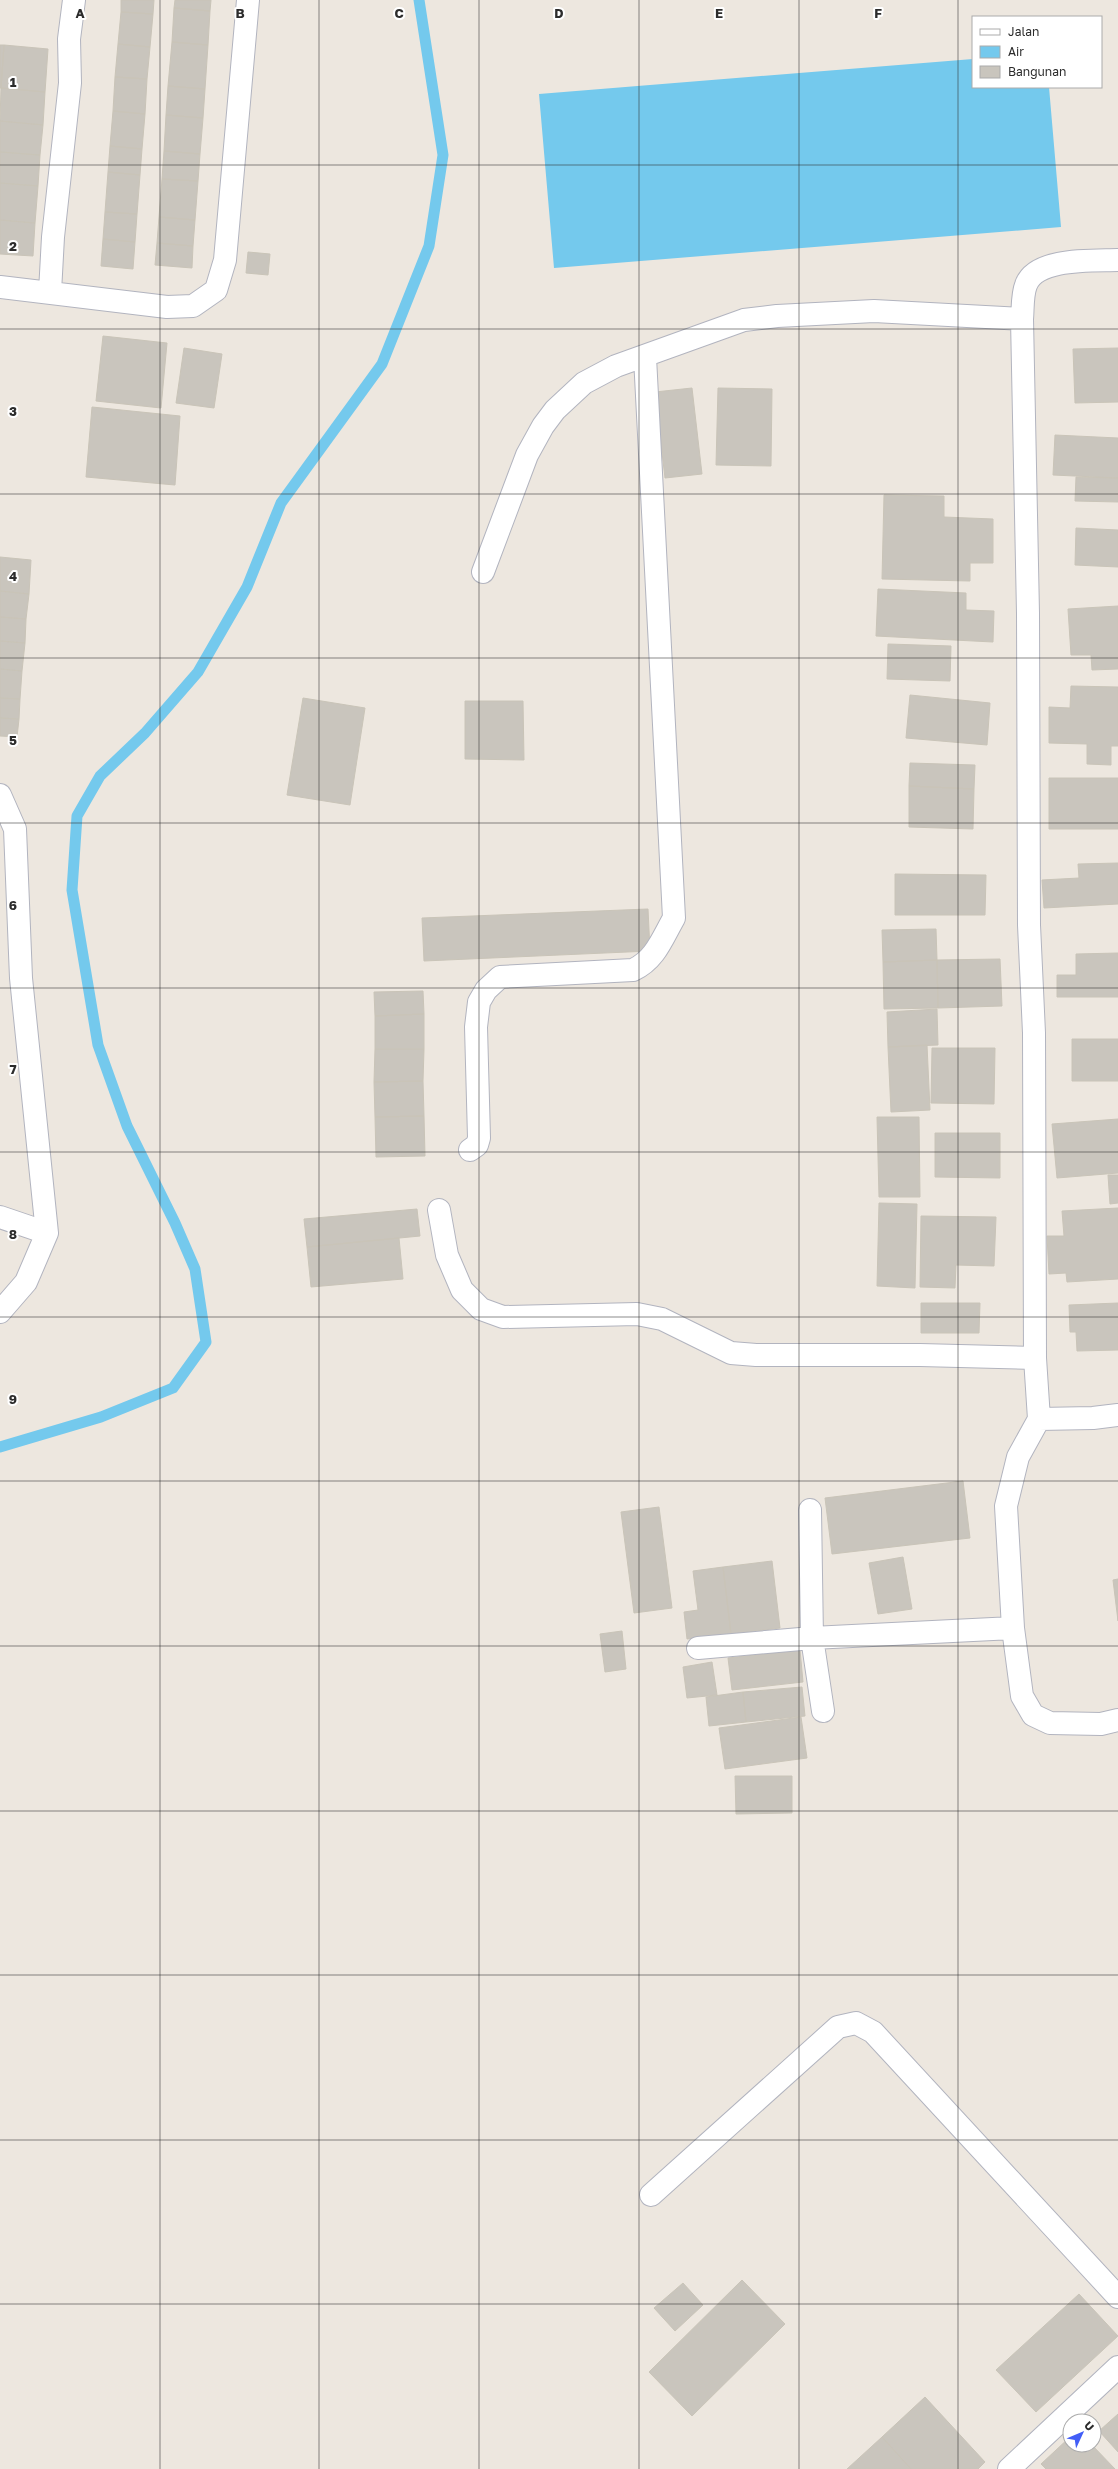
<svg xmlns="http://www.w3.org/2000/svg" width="1118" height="2469" font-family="'Golos Text',sans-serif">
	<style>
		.water { fill: #74c9ed }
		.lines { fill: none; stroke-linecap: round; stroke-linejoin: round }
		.stream { stroke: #74c9ed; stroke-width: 11 }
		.building { fill: #c9c5bd; stroke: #c9c4b8 }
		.minor-casing { stroke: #b2b4bf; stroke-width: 24 }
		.minor { stroke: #fff; stroke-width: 22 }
		.grid { fill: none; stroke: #2c2c2c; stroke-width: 1; stroke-opacity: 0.55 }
		.grid-label { font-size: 13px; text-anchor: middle; font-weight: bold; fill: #2c2c2c; stroke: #fff; stroke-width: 4; stroke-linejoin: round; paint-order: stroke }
	</style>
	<rect width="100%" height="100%" fill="#ede7df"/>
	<path class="water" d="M973,59V87H1049L1061,227L554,268L539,94Z"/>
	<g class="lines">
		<path class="stream" d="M0,1447L101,1417L173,1388L206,1342L195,1269L175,1223L127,1126L98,1045L72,890L77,816L100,776L145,733L198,672L247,587L281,503L382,364L429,246L443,155L419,0"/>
	</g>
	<path class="building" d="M121,0H154L153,14L121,12Z
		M175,0H211L210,11L174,8Z
		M174,8L210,11L208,45L172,42Z
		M121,12L153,14L150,47L118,44Z
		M172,42L208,45L205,89L168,86Z
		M118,44L150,47L147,79L115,77Z
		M0,45H4L1,88H0Z
		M4,45L48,49L45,92L1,88Z
		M115,77L147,79L145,114L113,111Z
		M168,86L205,89L203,118L166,115Z
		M1,88L45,92L43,125L0,121Z
		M113,111L145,114L142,149L110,146Z
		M166,115L203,118L200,154L164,151Z
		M0,121L43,125L40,155L0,152Z
		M110,146L142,149L140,175L108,172Z
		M164,151L200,154L198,181L162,179Z
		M0,152L40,155L38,186L0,183Z
		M108,172L140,175L137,214L105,212Z
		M162,179L198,181L195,220L159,217Z
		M0,183L38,186L35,223L0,220Z
		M105,212L137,214L135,242L103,239Z
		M159,217L195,220L193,246L157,243Z
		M0,220L35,223L33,256L0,254Z
		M103,239L135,242L133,269L101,266Z
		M157,243L193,246L192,268L155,265Z
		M248,252L270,254L268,275L246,273Z
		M103,336L167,343L161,408L96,401Z
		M184,348L222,354L214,408L176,403Z
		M1118,348V402L1075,403L1073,349Z
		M692,388L702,474L665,478L655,392Z
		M718,388L772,389L771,466L716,465Z
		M92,407L180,416L175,485L86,477Z
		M1055,435L1118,438V478L1053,475Z
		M1076,477L1118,478V502L1075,501Z
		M884,495L944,496V517L993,519V563H970V581L882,579Z
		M1076,528L1118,530V567L1075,565Z
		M0,557L31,560L29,594L0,591Z
		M878,589L966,593V610L994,611L993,642L876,636Z
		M0,591L29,594L26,619L0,617Z
		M1118,606V669L1092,670L1091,655H1071L1068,609Z
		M0,617L26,619L25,643L0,641Z
		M0,641L25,643L22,671L0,669Z
		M888,644L951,646L950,681L887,679Z
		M0,669L22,671L20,699L0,698Z
		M1071,686L1118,687V746H1111V765L1087,764V744L1049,743V707L1070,708Z
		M910,695L990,703L987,745L906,738Z
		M0,698L20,699L19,719L0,718Z
		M303,698L365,708L350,805L287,795Z
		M465,701H523L524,760L465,759Z
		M0,718L19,719L17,737L0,736Z
		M910,763L975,765L974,789L909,786Z
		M1049,778H1118V829H1049Z
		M909,786L974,789L973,829L909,827Z
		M1118,863V904L1044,908L1042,880L1079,878L1078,864Z
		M895,874L986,875L985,915H895Z
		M648,909L650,951L424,961L422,918Z
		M936,929L937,960L883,962L882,930Z
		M1118,953V997H1057V975H1076V954Z
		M1000,959L1002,1006L938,1008L937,960Z
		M937,960L938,1008L884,1009L883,962Z
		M423,991L424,1014L375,1016L374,992Z
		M937,1009L938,1045L888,1047L887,1012Z
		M424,1014V1049H375V1016Z
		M1072,1039H1118V1081H1072Z
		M927,1045L930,1110L891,1112L888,1047Z
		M932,1048H995L994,1104L931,1103Z
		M375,1049H424L423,1081L374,1082Z
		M423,1081L424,1116L375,1117L374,1082Z
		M424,1116L425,1156L376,1157L375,1117Z
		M877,1117H919L920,1197H879Z
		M1118,1119V1173L1057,1178L1052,1124Z
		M935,1133H1000V1178L935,1177Z
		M1108,1175H1118V1203L1110,1204Z
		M879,1203L917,1204L915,1288L877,1286Z
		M1118,1208V1279L1067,1282L1066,1273L1049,1274L1047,1236H1064L1062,1211Z
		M417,1209L420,1236L307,1247L304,1219Z
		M921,1216L996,1217L994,1266L956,1265L955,1288L920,1287Z
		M399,1238L403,1279L311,1287L307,1247Z
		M921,1303H980L979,1333H921Z
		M1118,1303V1350L1077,1351L1076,1332H1070L1069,1305Z
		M963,1481L970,1538L832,1554L825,1498Z
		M659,1507L672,1608L634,1613L621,1512Z
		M903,1557L912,1609L878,1614L869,1563Z
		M772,1561L780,1628L731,1634L723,1567Z
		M723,1567L731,1634L687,1639L684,1612L698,1610L693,1571Z
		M1118,1579V1621L1113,1580Z
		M622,1631L626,1669L605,1672L600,1634Z
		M800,1650L803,1682L732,1690L728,1658Z
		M712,1662L717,1695L687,1698L683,1667Z
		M802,1687L805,1716L746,1722L743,1692Z
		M743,1692L746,1722L709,1726L706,1697Z
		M801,1717L807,1758L725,1769L719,1728Z
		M735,1776H792V1813L736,1814Z
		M742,2280L785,2324L692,2416L649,2372Z
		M683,2283L703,2305L675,2331L654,2308Z
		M1079,2294L1118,2336L1036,2412L996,2370Z
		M925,2397L985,2462L978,2469H911L882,2437Z
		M1118,2414V2452L1099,2431Z
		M882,2437L911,2469H847Z
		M1070,2437V2445H1092L1115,2469H1046L1041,2464Z"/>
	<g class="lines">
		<defs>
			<path id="minor" d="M1118,260C1094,261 1036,257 1026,285C1022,295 1023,309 1022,319L1028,613L1029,925L1034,1033L1035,1358L1039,1419L1018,1457L1006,1506L1013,1628L1022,1696L1033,1715L1050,1723L1101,1724L1118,1720
				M0,287L167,307L193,306L216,290L225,260L248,0
				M50,292L53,237L70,83L69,39L74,0
				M483,572L527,455L543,426L555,410L584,383L616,366L744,320L777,316L874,311L1022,319
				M0,795L15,829L21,978L47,1233L26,1282L0,1312
				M470,1150L477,1145L479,1138L476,1027L479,1002L486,990L500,977L633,970C655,960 662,939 674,918L645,357
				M439,1210L447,1255L462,1290L481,1309L503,1317L637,1314L662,1319L731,1353L756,1355H920L1035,1358
				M0,1217L47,1233
				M1039,1419L1093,1418L1118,1415
				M810,1510L812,1638L823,1711
				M698,1648L812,1638L1013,1628
				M651,2195L838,2027L856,2023L873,2032L1118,2297
				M1009,2469L1118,2367"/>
		</defs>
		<use href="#minor" class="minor-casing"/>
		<use href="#minor" class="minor"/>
	</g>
	<path class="grid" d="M160,0V2469M319,0V2469M479,0V2469M639,0V2469M799,0V2469M958,0V2469M0,165H1118M0,329H1118M0,494H1118M0,658H1118M0,823H1118M0,988H1118M0,1152H1118M0,1317H1118M0,1481H1118M0,1646H1118M0,1811H1118M0,1975H1118M0,2140H1118M0,2304H1118"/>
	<g class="grid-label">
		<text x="80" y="18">A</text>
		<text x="240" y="18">B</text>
		<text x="399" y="18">C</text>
		<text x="559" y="18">D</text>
		<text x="719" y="18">E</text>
		<text x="878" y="18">F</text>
		<text x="13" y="87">1</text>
		<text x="13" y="251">2</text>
		<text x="13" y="416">3</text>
		<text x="13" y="581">4</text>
		<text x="13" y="745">5</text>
		<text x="13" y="910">6</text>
		<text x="13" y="1074">7</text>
		<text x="13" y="1239">8</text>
		<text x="13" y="1404">9</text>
	</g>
	<rect x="972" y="16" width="130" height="72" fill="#ffffff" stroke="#ababab"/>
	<rect x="980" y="29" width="20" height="6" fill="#ffffff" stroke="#ababab"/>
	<text x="1008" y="36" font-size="12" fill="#2c2c2c">Jalan</text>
	<rect x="980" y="46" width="20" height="12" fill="#74c9ed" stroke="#ababab"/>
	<text x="1008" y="56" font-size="12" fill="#2c2c2c">Air</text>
	<rect x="980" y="66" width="20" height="12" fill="#c9c5bd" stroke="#ababab"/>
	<text x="1008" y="76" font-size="12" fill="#2c2c2c">Bangunan</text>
	<g transform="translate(1082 2433) rotate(46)"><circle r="19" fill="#ffffff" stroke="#ababab"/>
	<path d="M0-3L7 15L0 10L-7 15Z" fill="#425ef7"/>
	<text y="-6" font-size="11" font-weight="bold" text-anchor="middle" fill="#2c2c2c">U</text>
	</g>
</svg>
